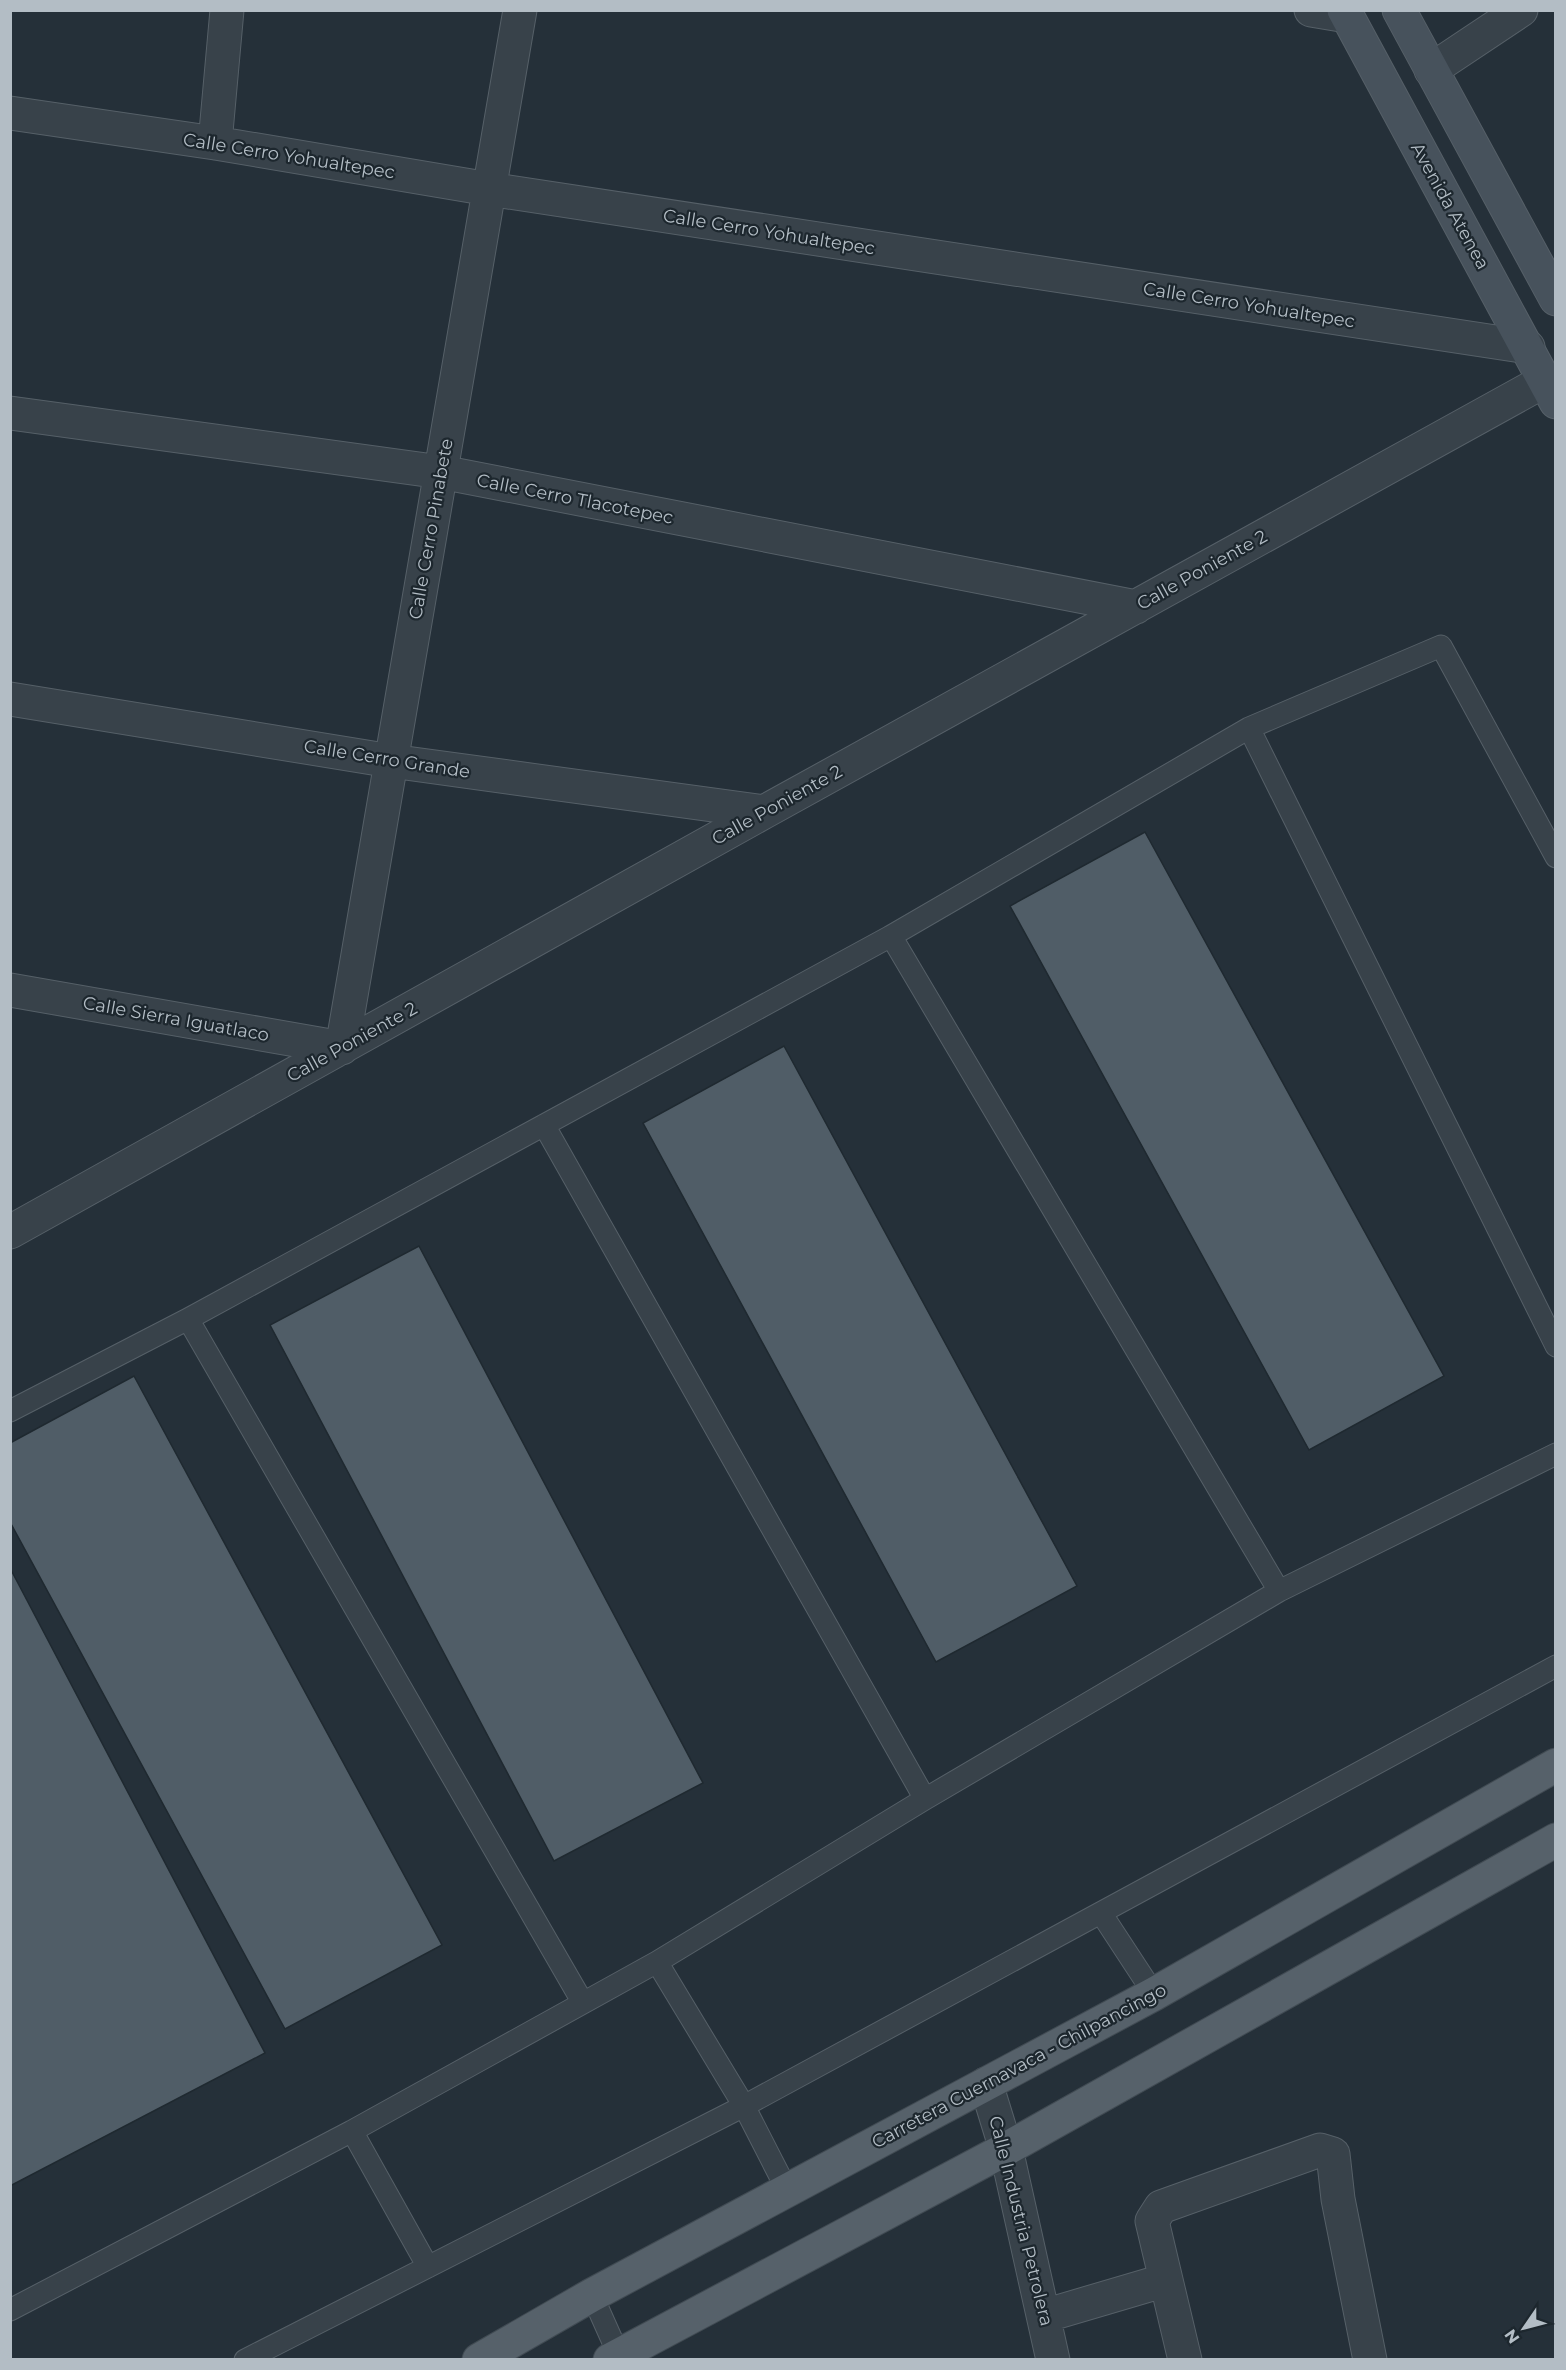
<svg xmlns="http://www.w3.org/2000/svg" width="1566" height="2370" font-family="Montserrat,sans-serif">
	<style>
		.building { fill: #505d67; stroke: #1f2930; stroke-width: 1.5 }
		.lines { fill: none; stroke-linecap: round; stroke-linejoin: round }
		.lane-casing { stroke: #566068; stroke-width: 23 }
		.street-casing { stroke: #566068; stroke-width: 35 }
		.secondary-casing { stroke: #566068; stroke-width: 35 }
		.primary-casing { stroke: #414b53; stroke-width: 35 }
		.lane { stroke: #38424a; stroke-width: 21 }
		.street { stroke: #38424a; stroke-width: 33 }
		.secondary { stroke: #47525c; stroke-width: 33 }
		.primary { stroke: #56616a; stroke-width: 33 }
		.labels { text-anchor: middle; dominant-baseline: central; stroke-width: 4.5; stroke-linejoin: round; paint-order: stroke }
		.street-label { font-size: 18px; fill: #b3bdc5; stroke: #1d272e }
	</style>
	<rect width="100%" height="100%" fill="#253039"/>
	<path class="building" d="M1145,832L1444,1376L1309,1450L1010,906Z
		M784,1046L1077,1586L936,1662L643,1123Z
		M419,1246L703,1783L554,1861L270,1325Z
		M134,1376L442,1945L285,2029L10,1522V1443Z
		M10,1568L265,2053L10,2186Z"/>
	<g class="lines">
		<defs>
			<path id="lane" d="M1249,728L1556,1346
				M891,936L1279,1591
				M544,1125L925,1799
				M188,1319L583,2003
				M10,1411L188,1319L891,936L1249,728L1441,646L1556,857
				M1101,1913L1154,1994
				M657,1962L744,2106L787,2190
				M352,2131L428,2267
				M592,2295L621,2360
				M10,2310L352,2131L657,1962L925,1799L1279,1591L1556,1454
				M245,2360L744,2106L1556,1666"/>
			<path id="street" d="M1311,10L1347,16
				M1431,70L1521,10
				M10,113L215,143L489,189L1528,347
				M215,143L227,10
				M10,413L441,472L1136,607
				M10,699L391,761L764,812
				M10,990L342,1048L520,10
				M10,1232L764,812L1544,381
				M986,2084L1006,2149L1053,2360
				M1044,2316L1166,2280
				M1185,2360L1152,2221L1161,2207L1320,2150L1333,2154L1338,2199L1370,2360"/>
			<path id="secondary" d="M1344,10L1556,402
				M1399,10L1556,299"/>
			<path id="primary" d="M479,2360L592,2295L1154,1994L1556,1765
				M610,2360L1006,2149L1556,1840"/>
		</defs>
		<use href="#lane" class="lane-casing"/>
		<use href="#street" class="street-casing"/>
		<use href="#secondary" class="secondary-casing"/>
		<use href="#primary" class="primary-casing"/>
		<use href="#lane" class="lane"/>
		<use href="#street" class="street"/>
		<use href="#secondary" class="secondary"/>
		<use href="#primary" class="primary"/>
	</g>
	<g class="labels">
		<g class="street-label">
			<text transform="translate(289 156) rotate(9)">Calle Cerro Yohualtepec</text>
			<text transform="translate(1450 206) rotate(61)">Avenida Atenea</text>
			<text transform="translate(769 232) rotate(9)">Calle Cerro Yohualtepec</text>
			<text transform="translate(1249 305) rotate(9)">Calle Cerro Yohualtepec</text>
			<text transform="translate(575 499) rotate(11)">Calle Cerro Tlacotepec</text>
			<text transform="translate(431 529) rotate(-80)">Calle Cerro Pinabete</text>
			<text transform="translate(1202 570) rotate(-29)">Calle Poniente 2</text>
			<text transform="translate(387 759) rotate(9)">Calle Cerro Grande</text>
			<text transform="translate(777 805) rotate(-29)">Calle Poniente 2</text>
			<text transform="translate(176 1019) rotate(10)">Calle Sierra Iguatlaco</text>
			<text transform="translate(352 1042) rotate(-29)">Calle Poniente 2</text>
			<text transform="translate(1019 2066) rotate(-28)">Carretera Cuernavaca - Chilpancingo</text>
			<text transform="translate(1021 2221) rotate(76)">Calle Industria Petrolera</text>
		</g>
	</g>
	<rect width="1566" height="2370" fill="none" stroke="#b3bdc5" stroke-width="24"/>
	<g transform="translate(1524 2328) rotate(235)" stroke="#1d272e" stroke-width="4.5" paint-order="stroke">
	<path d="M0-4.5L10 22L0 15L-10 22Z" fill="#b3bdc5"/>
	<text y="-9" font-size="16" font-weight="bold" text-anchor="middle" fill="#b3bdc5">N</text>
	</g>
</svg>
